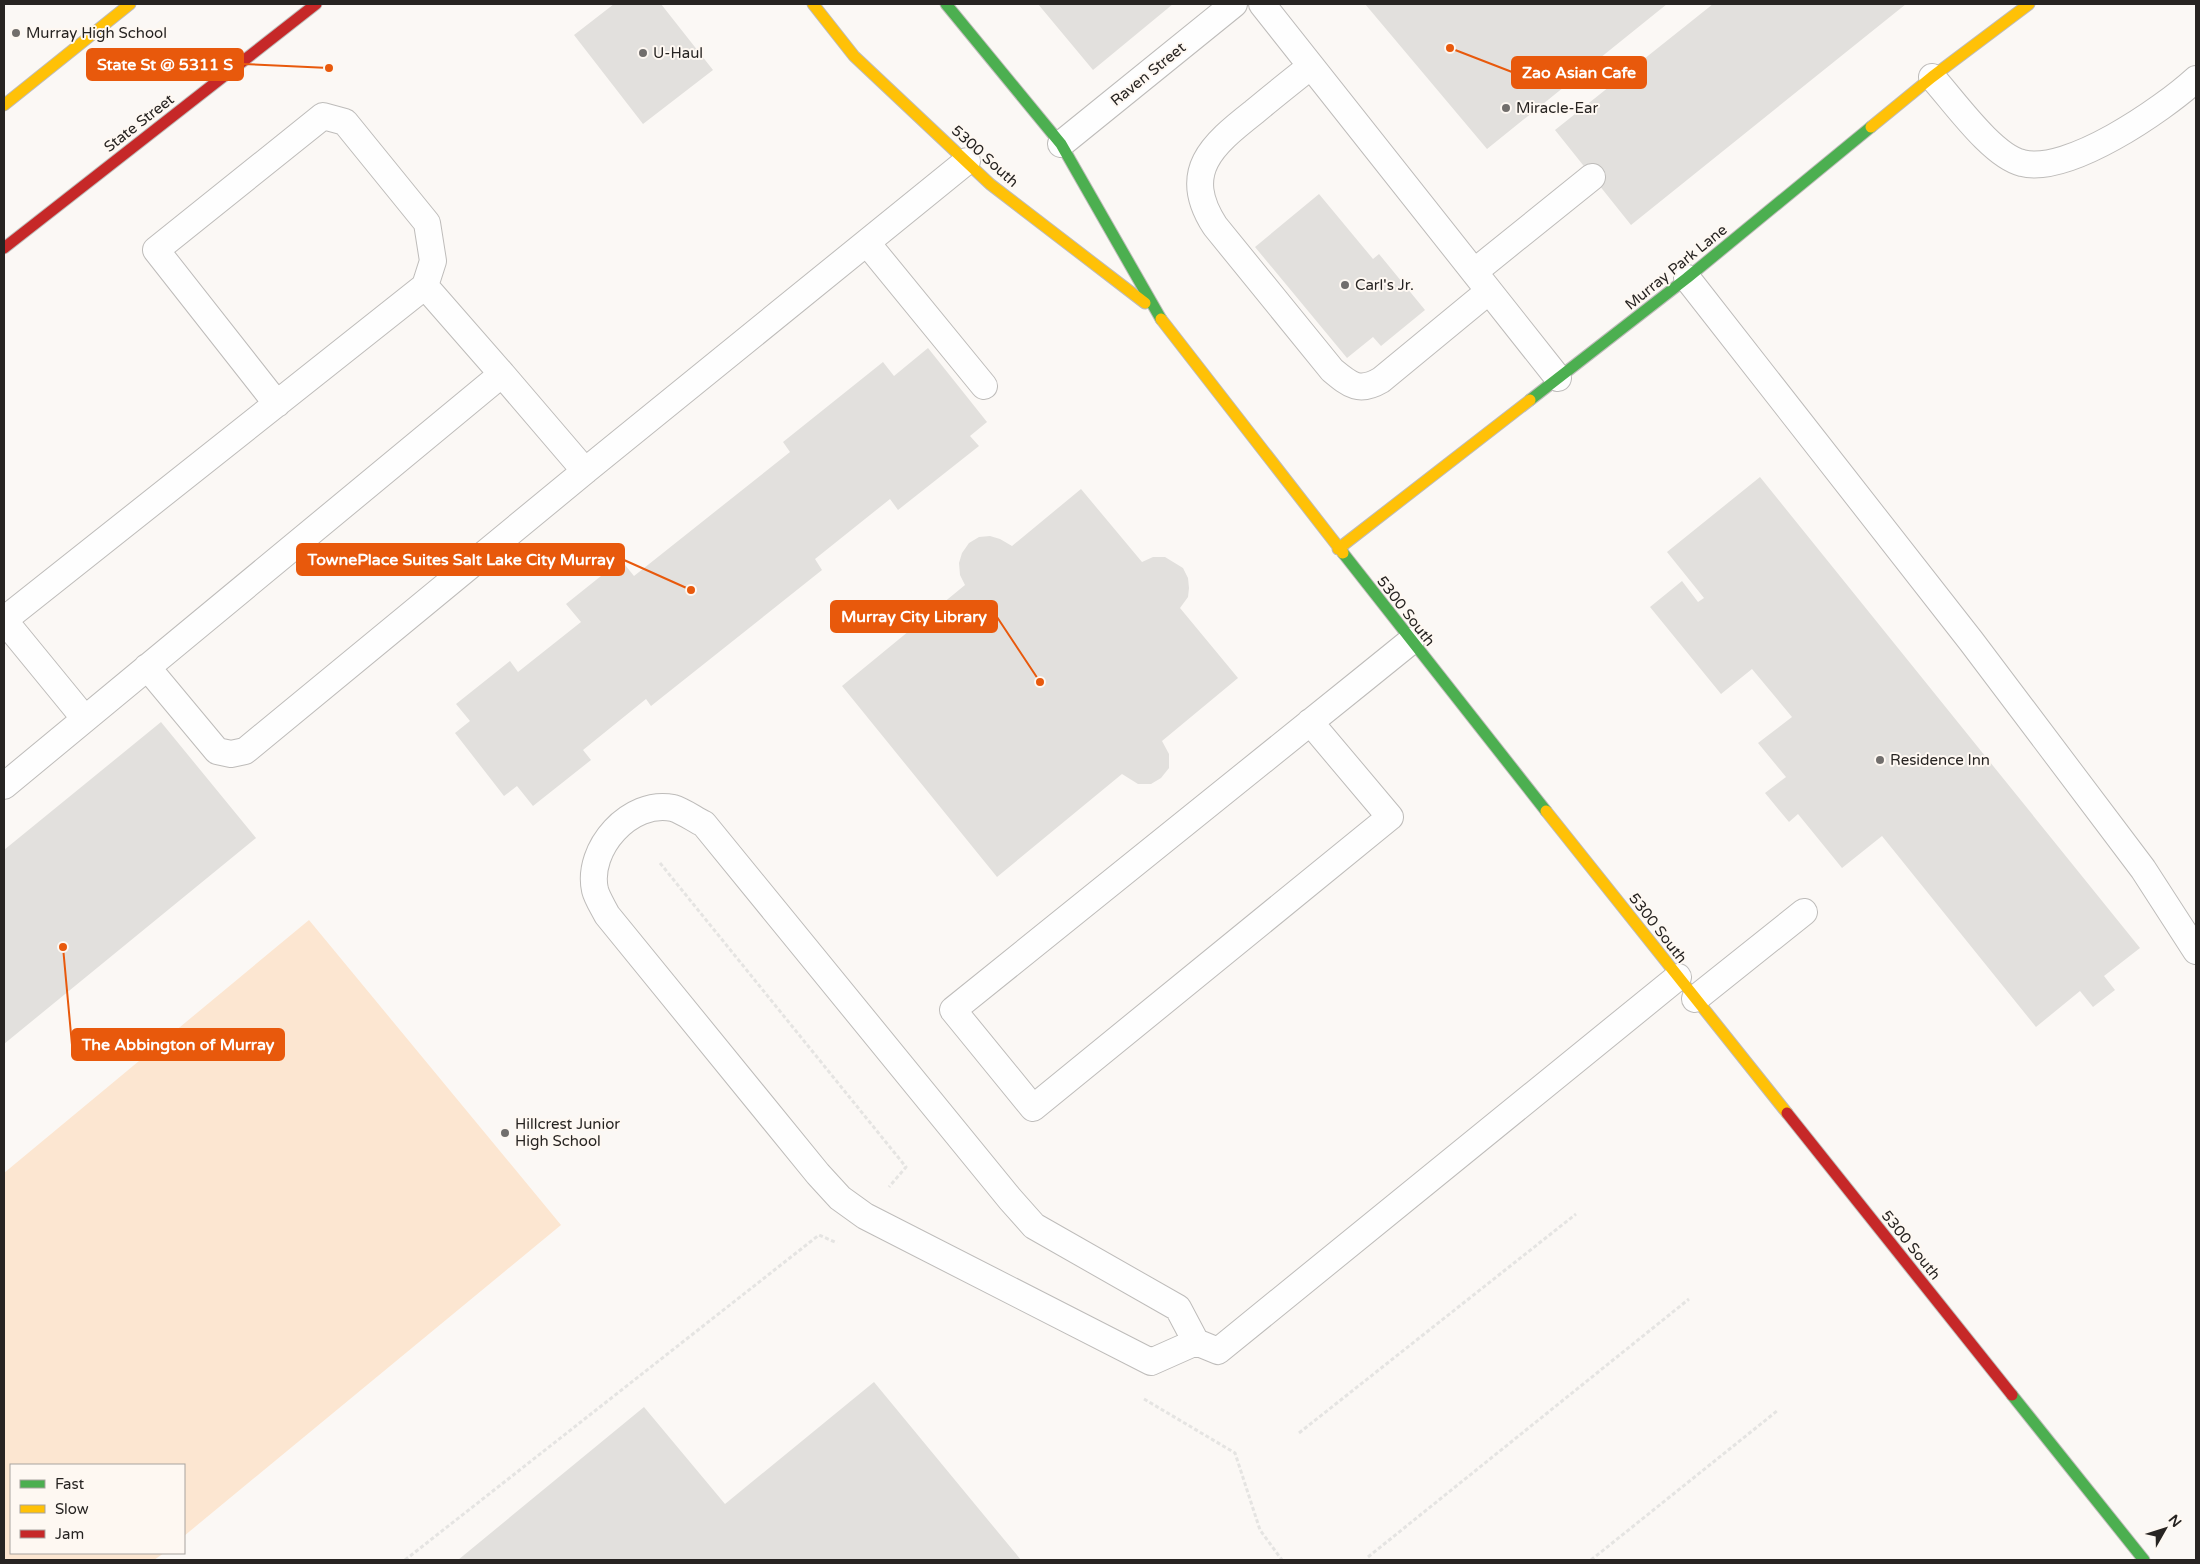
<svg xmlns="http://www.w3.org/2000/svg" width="2200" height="1564" font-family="'Varela Round',sans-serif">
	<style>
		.pitch { fill: #fce6d1 }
		.building { fill: #e2e0dd }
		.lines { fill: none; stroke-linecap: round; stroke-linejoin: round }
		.lane-casing { stroke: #bebcba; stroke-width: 28 }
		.fast-casing { stroke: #bebcba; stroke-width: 13 }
		.slow-casing { stroke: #bebcba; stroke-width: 13 }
		.jam-casing { stroke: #bebcba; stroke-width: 13 }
		.path { stroke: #e5e4e2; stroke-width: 3; stroke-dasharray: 4 2.5; stroke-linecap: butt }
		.lane { stroke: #fefefe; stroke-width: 26 }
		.fast { stroke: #4caf50; stroke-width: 11 }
		.slow { stroke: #ffc107; stroke-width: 11 }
		.jam { stroke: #c62828; stroke-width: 11 }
		.poi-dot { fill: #716e6c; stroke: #fef8f2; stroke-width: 2 }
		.labels { text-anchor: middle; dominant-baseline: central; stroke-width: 4; stroke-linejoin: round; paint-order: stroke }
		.poi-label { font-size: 15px; fill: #272422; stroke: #fef8f2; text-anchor: start }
		.street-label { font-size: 15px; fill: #272422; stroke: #fef8f2 }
		.leader { fill: none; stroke: #e8590c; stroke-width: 2 }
		.callout-dot { fill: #e8590c; stroke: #fef8f2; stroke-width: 2 }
		.callout { fill: #e8590c; stroke: #e8590c; stroke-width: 2 }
		.callout-label { font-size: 16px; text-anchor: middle; font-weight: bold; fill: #fff }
	</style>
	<rect width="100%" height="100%" fill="#fbf8f5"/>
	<path class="pitch" d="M309,920L561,1225L184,1536V1465H11V1553H164L154,1560H4V1173Z"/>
	<path class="building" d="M614,4H661L713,70L643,124L574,35Z
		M1038,4H1173L1093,70Z
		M1365,4H1667L1487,149Z
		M1713,4H1906L1631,225L1555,130Z
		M1319,194L1373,259L1379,254L1425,310L1381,346L1373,337L1347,358L1255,247Z
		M928,348L987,422L970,436L979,446L898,510L890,499L815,559L822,570L651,706L646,699L583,750L591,760L533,806L517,786L504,796L455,733L470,721L456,704L510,661L518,672L581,622L566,604L621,560L634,576L790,452L783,442L883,362L894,376Z
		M1760,477L2140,948L2104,976L2115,990L2093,1007L2080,991L2036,1027L1882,836L1842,868L1798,814L1789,822L1765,793L1786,777L1758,743L1792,717L1752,669L1721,694L1650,607L1682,581L1698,602L1704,598L1667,552Z
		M1081,489L1142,562L1153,557H1165L1183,568L1188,578L1189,588L1188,597L1180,608L1238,678L1162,741L1169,754V768L1161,778L1151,784H1138L1122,774L997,877L842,686L965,585L960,575L959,563L962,553L969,543L979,537L990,536L1000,539L1012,546Z
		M161,722L256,838L4,1044V850Z
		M874,1382L1021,1560H458L644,1407L725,1504Z"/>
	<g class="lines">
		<defs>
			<path id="lane" d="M1262,4L1558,378
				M1311,66C1292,81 1273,96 1254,112C1212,145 1180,172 1215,226L1332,370C1350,385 1359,393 1381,380L1489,291
				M1932,77C1953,100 1992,156 2022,163C2068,175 2162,110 2196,79
				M1061,144L1234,4
				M867,243L984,386
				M1474,272L1592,177
				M1687,278L1971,641L2143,869L2196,951
				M277,404L156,250L323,116L345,122L427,223L433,261L425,286
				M585,471L967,161
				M85,719L4,620L425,286L502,374
				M1310,722L1390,817L1033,1108L953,1010L1364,679L1411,641
				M4,786L502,374L585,471L245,751L231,754L217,751L147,667
				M1695,999L1804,912
				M1196,1342L1151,1362L865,1216L840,1198L818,1174L607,915C603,907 597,898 595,890C586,849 630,799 673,808C683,811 694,819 704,824L1010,1199L1034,1226L1178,1308L1196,1342L1218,1351L1678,977"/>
			<path id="fast" d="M946,4L1061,144L1161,319
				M1530,400L1687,278L1871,127
				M1343,553L1546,811
				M2012,1395L2144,1560"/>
			<path id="slow" d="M813,4L854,56L990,184L1145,303
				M4,105L130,4
				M1871,127L1932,77L2029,4
				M1161,319L1343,553
				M1338,549L1530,400
				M1546,811L1787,1113"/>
			<path id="jam" d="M4,248L316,4
				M1787,1113L2012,1395"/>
		</defs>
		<use href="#lane" class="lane-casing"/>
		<use href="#fast" class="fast-casing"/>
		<use href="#slow" class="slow-casing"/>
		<use href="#jam" class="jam-casing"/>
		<path class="path" d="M660,863L906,1167L889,1187
			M1144,1399L1235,1453L1260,1530L1282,1560
			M1299,1433L1576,1214
			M1368,1557L1689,1299
			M405,1560L819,1235L837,1243
			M1591,1560L1777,1411"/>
		<use href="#lane" class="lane"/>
		<use href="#fast" class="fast"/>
		<use href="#slow" class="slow"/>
		<use href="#jam" class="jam"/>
	</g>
	<g class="poi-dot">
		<circle cx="16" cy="33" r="5"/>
		<circle cx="643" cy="53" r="5"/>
		<circle cx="1506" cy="108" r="5"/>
		<circle cx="1345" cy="285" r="5"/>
		<circle cx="1880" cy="760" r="5"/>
		<circle cx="505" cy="1133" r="5"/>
	</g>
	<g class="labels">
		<g class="poi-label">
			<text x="26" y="33">Murray High School</text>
			<text x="653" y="53">U-Haul</text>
			<text x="1516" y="108">Miracle-Ear</text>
			<text x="1355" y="285">Carl's Jr.</text>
			<text x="1890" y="760">Residence Inn</text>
			<text x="515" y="1124">Hillcrest Junior<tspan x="515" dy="17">High School</tspan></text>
		</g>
		<g class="street-label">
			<text transform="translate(1148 74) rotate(-39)">Raven Street</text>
			<text transform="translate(139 123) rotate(-38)">State Street</text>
			<text transform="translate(985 156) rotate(42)">5300 South</text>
			<text transform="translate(1676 267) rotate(-39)">Murray Park Lane</text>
			<text transform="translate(1406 611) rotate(52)">5300 South</text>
			<text transform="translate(1658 928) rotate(52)">5300 South</text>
			<text transform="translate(1911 1245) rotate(51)">5300 South</text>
		</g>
	</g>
	<path class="leader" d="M329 68L243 64M1450 48L1512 72M691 590L624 560M1040 682L997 617M63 947L72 1045"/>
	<g class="callout-dot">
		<circle cx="329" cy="68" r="5"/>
		<circle cx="1450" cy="48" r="5"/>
		<circle cx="691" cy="590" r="5"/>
		<circle cx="1040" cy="682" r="5"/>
		<circle cx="63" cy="947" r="5"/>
	</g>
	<g class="callout">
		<rect x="87" y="49" width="156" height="31" rx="5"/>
		<rect x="1512" y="57" width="134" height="31" rx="5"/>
		<rect x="297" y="544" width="327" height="31" rx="5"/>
		<rect x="831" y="601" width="166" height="31" rx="5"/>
		<rect x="72" y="1029" width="212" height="31" rx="5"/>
	</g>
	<g class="callout-label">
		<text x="165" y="70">State St @ 5311 S</text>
		<text x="1579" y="78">Zao Asian Cafe</text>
		<text x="461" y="565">TownePlace Suites Salt Lake City Murray</text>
		<text x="914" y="622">Murray City Library</text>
		<text x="178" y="1050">The Abbington of Murray</text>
	</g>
	<rect width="2200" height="1564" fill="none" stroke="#272422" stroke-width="10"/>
	<rect x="10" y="1464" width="175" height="90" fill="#fef8f2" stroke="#a8a39f"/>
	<rect x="20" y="1480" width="25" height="8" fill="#4caf50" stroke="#a8a39f"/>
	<text x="55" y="1489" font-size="15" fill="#272422">Fast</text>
	<rect x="20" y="1505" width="25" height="8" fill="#ffc107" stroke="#a8a39f"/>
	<text x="55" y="1514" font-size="15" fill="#272422">Slow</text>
	<rect x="20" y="1530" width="25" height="8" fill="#c62828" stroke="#a8a39f"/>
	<text x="55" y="1539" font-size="15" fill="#272422">Jam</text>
	<g transform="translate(2165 1529) rotate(51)" stroke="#fef8f2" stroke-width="4" paint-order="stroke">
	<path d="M0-4L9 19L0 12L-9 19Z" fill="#272422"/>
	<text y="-8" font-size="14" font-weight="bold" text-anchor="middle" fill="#272422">N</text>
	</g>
</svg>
